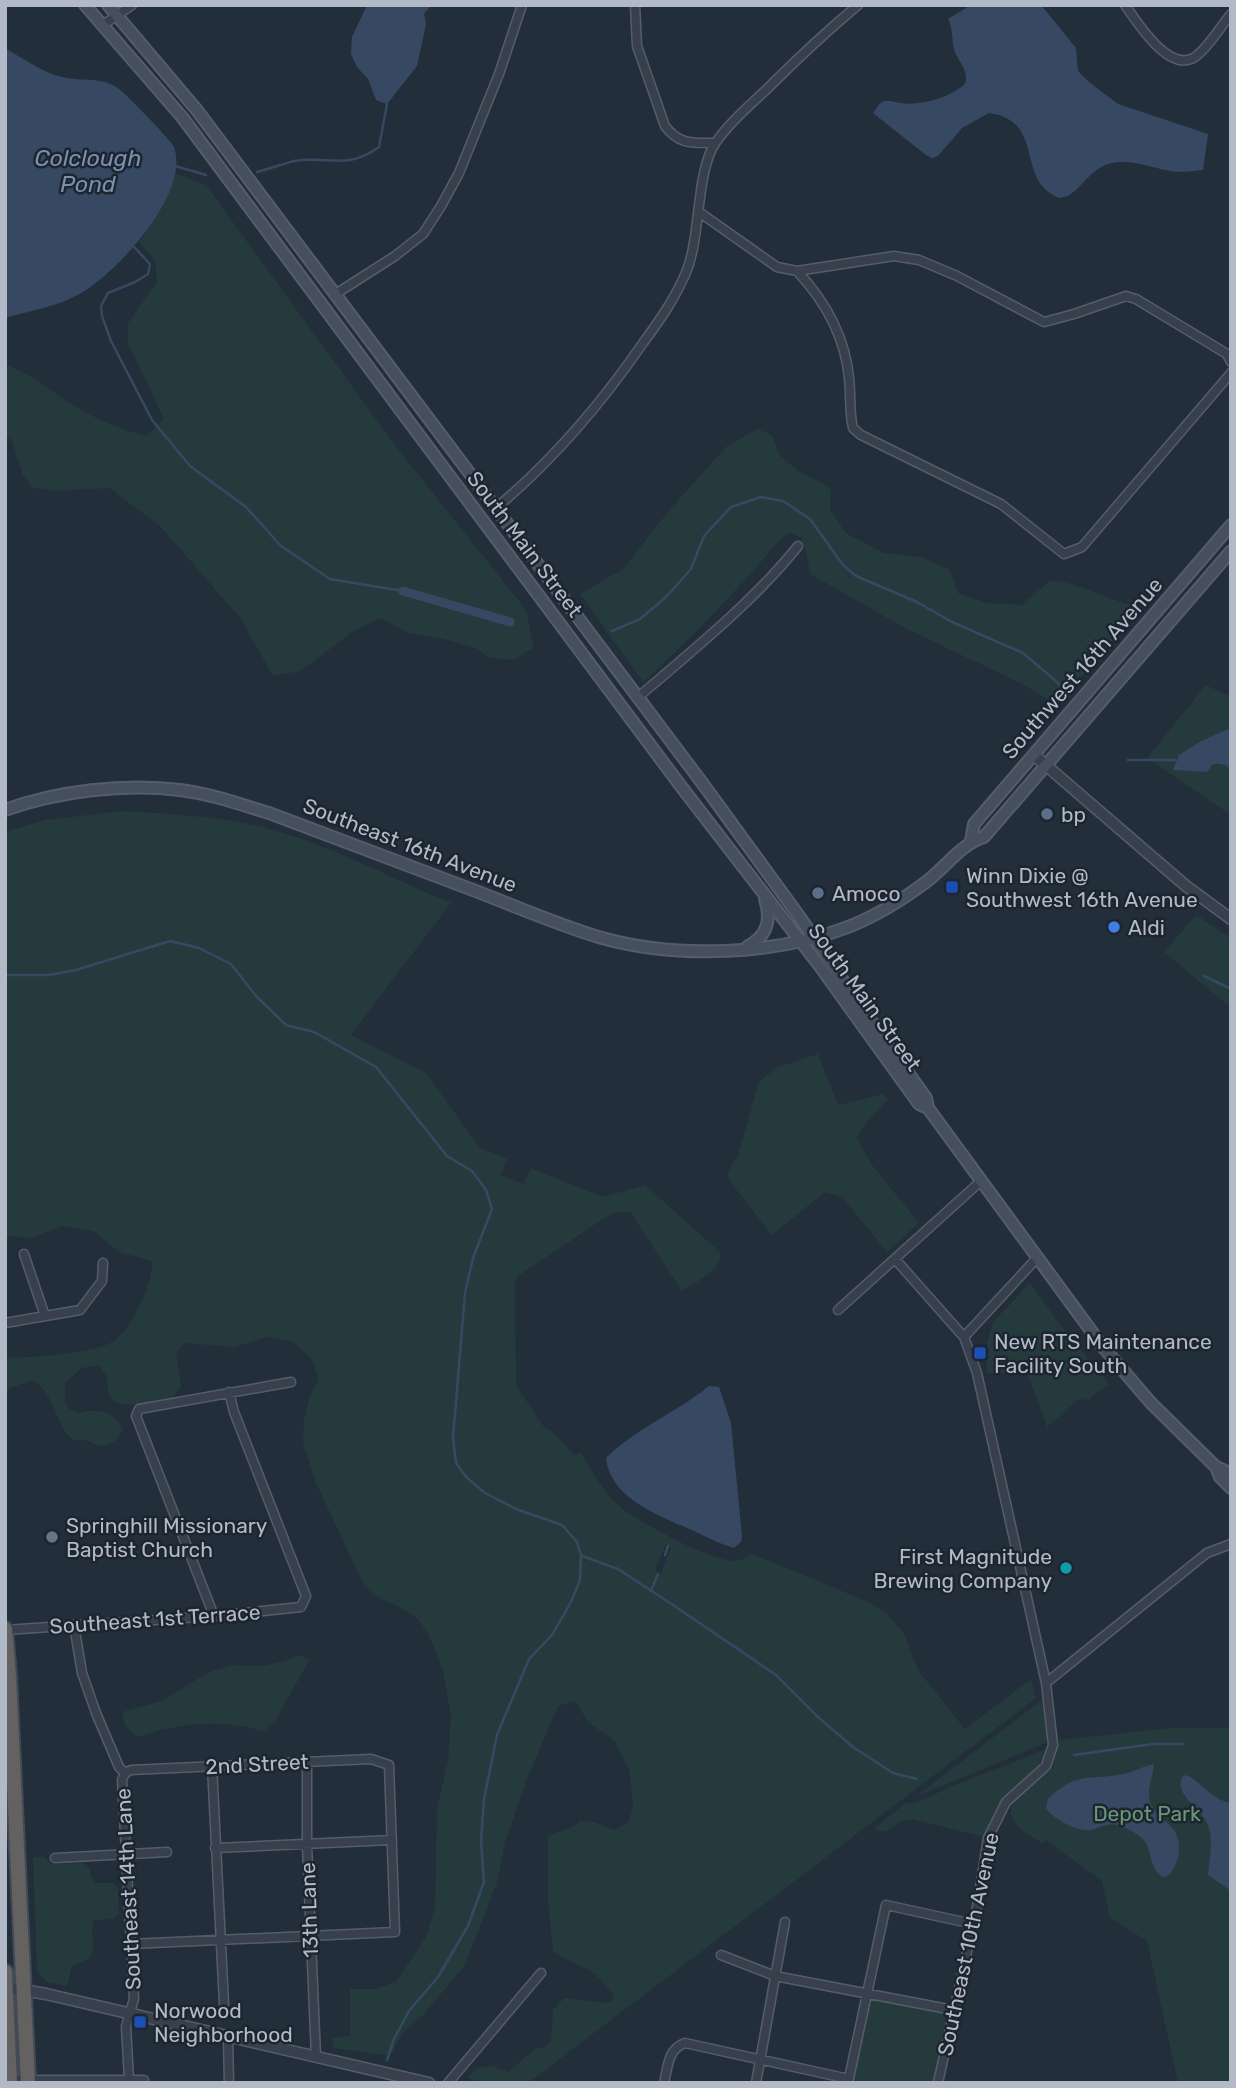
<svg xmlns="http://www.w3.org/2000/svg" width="1236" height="2088" font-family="Rubik,sans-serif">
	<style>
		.green { fill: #253a3c; fill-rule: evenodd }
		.water { fill: #374962 }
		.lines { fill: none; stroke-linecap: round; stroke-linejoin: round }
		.stream { stroke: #374962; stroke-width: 2.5 }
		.canal { stroke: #374962; stroke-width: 9 }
		.minor-casing { stroke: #555d69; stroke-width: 11 }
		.tertiary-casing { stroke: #555d69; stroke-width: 13 }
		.secondary-casing { stroke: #555d69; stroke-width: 14 }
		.trunk-casing { stroke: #424a56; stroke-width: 18 }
		.minor { stroke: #37404c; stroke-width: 8 }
		.tertiary { stroke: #37404c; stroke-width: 10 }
		.secondary { stroke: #454f5e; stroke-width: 10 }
		.trunk { stroke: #636260; stroke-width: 14 }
		.service-dot { fill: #5c6f8a; stroke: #1c2530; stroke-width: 2.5 }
		.transit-dot { fill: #1a4fb4; stroke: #1c2530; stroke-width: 2.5 }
		.shop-dot { fill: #3f7fe0; stroke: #1c2530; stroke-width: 2.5 }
		.worship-dot { fill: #6b7280; stroke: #1c2530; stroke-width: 2.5 }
		.culture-dot { fill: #0f9aa8; stroke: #1c2530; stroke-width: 2.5 }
		.labels { text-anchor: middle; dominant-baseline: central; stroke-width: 5; stroke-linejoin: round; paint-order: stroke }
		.street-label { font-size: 21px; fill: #b3bac7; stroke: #1c2530 }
		.poi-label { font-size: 21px; fill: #b3bac7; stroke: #1c2530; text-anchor: start }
		.park-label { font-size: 21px; fill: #6a9875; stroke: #1c2530 }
		.water-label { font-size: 23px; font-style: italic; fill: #7b91ae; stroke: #1c2530 }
	</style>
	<rect width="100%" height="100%" fill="#232e3b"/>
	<path class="green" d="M174,173L206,185L391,440L526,610L534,647L514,660L490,658L476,648L447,640L408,633L381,618L355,630L301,671L273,676L241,619L160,526L109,488L56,491L33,488L23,475L11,438L5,435V364C28,373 42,384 62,398C88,415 116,429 146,436L164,419L128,343V323L157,282L155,260L139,242C154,222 170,198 174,173Z
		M757,429L772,435L780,456L800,472L831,488L830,510L846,533L884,553L921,557L950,570L958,593L986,603L1021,605L1051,580C1083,584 1110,602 1142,607L1057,705L1022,684L905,628L810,574L807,556L801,537L789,533C768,549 762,563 744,581C712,616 679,650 643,682L580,594L623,569L671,508L726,447Z
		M1206,685L1231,697V815L1147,758Z
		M122,811C170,814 219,816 266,828C331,845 390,878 451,903L351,1035L426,1073L480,1148L507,1159L501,1175L524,1184L531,1168L603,1197L645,1185L721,1253C719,1272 697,1281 682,1291L630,1212H618L606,1217L518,1276L515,1281L516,1385L544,1427L553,1432L574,1455L581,1453C593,1473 605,1495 623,1509C642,1524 713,1562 736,1561C742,1561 746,1556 750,1553L871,1603L888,1615L903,1632L918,1670L965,1729L1031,1679L1036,1698L528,2083H487L467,2078L477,2068L491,2066L508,2072L536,2048H544L551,2040L553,2010L564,1998L604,2003L612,2001L614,1996C606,1984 593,1970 579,1965C569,1960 562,1958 553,1951L548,1900V1836C561,1829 568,1832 580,1821L594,1822L614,1830L629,1822L633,1803L629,1769L615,1741L588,1722L575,1701L558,1706L527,1779L505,1842L497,1882L465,1965L425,2013L401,2035L390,2056L333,2048L332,2038L350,2036V1989H374L396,1982L426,1937L435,1907L437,1808L448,1761L451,1716L443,1670L428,1633L418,1619L398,1606L381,1599L364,1585L315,1481L303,1442L304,1419L310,1396L319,1379L311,1358L291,1341L267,1337L234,1347L184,1343L176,1353L181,1387L172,1397L130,1405L117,1403L109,1395L107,1377L99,1365L82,1368L65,1383V1401L69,1409L79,1413C97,1408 115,1411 123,1429C119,1439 110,1448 98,1445C88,1444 97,1443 88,1441C79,1439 75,1443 68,1435C55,1418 52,1391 32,1380L5,1390V1357C27,1359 94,1353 112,1342C132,1329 153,1284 152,1261L119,1252L93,1231L62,1226L32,1238L5,1236V832L45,820ZM666,1544L671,1547L661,1574L655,1570Z
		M1196,915L1231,938V1008L1164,952Z
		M818,1054L838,1105L883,1094L888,1099L864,1126L857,1138L872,1165L919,1223L887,1252L842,1197L825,1192L772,1235L732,1184L728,1175L731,1166L738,1156L759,1082L776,1068Z
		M1030,1283L1057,1321L1109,1384L1088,1400L1079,1399L1047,1427L1025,1367L1005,1373H987V1343L993,1322Z
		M299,1655L310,1659L276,1719L264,1731C214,1719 186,1722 137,1737L125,1725L122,1712L161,1701L209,1672L234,1665L264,1666L285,1661Z
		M1042,1700L1048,1742L915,1797Z
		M1170,1728H1231V2083H1178L1147,1941L1110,1918L1102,1881L1046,1840L1043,1844C1027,1833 1005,1824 1012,1802L1049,1769L1059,1740Z
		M1047,1749C1042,1771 1018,1782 1004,1798C994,1810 989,1823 984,1837L912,1819L902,1821L885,1832L873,1829L906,1803H915L953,1786Z
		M33,1857H45L51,1864L83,1863L89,1868L94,1883H114L118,1889L119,1913L114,1918L93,1921C89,1947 104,1956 72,1966L67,1986L47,1982L37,1971Z
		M874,1999L944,2014L946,2021L933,2083H853L870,2003Z"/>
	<path class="water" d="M367,5H431L424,14L426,24L417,66L387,104L376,100L368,79L357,67L351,54L352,37Z
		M971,5H1041L1076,48L1078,71L1089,82L1118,104L1208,134L1203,170C1193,171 1181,173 1171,171C1152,168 1132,159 1112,163C1086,169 1080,196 1060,198C1014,182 1047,121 989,113L962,128L938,156L932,158L926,155L873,113C876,109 879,103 884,101C890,100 896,103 901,103C921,106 949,98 965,84C969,71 960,64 955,52C951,42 954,30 948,19Z
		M5,48C20,57 46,74 62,77C81,82 102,76 119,89C127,95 172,141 174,147C190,193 121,267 86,290C62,306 32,310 5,318Z
		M1231,728V769C1226,764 1220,763 1213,764L1207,772L1173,770L1179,755L1201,741Z
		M709,1386L719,1387L731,1423L742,1536L741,1542L734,1548C720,1544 707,1537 694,1531C662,1517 610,1499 606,1458C636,1428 676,1413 709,1386Z
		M1154,1764C1154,1776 1146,1787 1150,1801C1153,1814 1166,1819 1174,1830C1183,1843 1179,1865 1168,1876L1163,1877C1150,1869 1152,1854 1146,1843C1141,1835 1126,1827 1118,1825C1107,1822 1100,1828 1091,1830C1077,1832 1054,1819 1046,1809L1048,1799C1077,1771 1087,1781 1123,1774C1134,1772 1143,1766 1154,1764Z
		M1184,1775C1200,1778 1208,1799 1231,1803V1891L1208,1875C1209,1859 1214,1841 1208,1825C1202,1808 1170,1793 1184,1775Z"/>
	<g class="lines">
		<path class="stream" d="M175,166L206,175
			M257,172C269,169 282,164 294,161C328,155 346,171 379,147L387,104
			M134,247L150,264L148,274L135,282L108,293L101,306L102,316L111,341L152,420L190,466L246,507L281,546L330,579L403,591
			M612,631L640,619L666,597L691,569L704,536L731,507L761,497L783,501L810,519L843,565L856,576L917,602L952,622L1023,653L1064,688
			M1128,760H1175
			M5,975H49L76,970L170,941L199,948L231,964L256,996L286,1025L314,1032L376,1067L447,1156L472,1171L486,1190L492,1209L473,1258L465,1293L453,1438L456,1463L466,1477L485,1493L516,1509L562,1525L577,1542L581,1555L580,1580L571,1602L552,1635L529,1659L497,1735L484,1799L481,1841L484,1882L468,1926L438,1977L409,2011L394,2039L387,2060
			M1204,976L1231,989
			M665,1555L668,1546
			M582,1556L618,1569L670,1603L776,1675L819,1718L853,1747L893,1773L917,1779
			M651,1591L658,1574
			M1074,1755L1153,1744H1184"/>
		<path class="canal" d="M403,591L510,622"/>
		<defs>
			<path id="minor" d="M635,5L637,46L665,126C679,145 693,143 715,143
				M1125,5C1137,22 1169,74 1195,57C1209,47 1220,27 1231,14
				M103,25L132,5
				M699,212L777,267L797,271L894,256L919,260L957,276L1044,322L1074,314L1126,296L1136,299L1227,354L1231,362
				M797,271C826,302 845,336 849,378C851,395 849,412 853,428L861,435L1001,504L1064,554L1082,547L1231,373
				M334,295L395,256L423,234L441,206L459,173L499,74L522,5
				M495,509C552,461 601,404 643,343C660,320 676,297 687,270C701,234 696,170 716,142C731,121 750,105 768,88C797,59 827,31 858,5
				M637,698C691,652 754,601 798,546
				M24,1254L45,1316
				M895,1259L964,1337L977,1373L1046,1683L1053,1745L1046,1766L1006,1802L988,1838L977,1907L938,2083
				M838,1310L981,1181
				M5,1323L80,1310L102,1281L103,1263
				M964,1337L1037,1258
				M214,1616L136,1416L139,1409L291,1382
				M74,1625L82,1673L96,1713L119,1767L125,1773
				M5,1630L214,1616L301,1607L306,1596L234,1412L229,1392
				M1046,1683L1207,1553L1231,1544
				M307,1762V1845L316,2057
				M212,1766L224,2004
				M125,1773L131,1770L371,1759L389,1765L395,1932L131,1944
				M125,1773L122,1780L134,1999L126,2026L129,2079
				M215,1848L392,1840
				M55,1858L167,1852
				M721,1955L775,1976L953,2010
				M228,2038L229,2083
				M10,2080H144
				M448,2083L541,1973
				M664,2083C668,2066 668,2049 685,2043L849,2079
				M756,2083L785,1922
				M848,2083L886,1905L973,1924"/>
			<path id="tertiary" d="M1034,755L1186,886L1231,919
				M5,1987L46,1994L429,2083"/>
			<path id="secondary" d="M85,5L182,117L683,789L819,965L919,1104L928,1108L1103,1347L1151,1403L1216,1467L1225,1471L1231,1477
				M108,5L196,109L700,780L799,916L859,1004L926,1098L928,1108
				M5,810C58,791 124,783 180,790C211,794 239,804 269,813C337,839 405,864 473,890C515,906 558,925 602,938C678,959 775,955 848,927C876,916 902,900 926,882C946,867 961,844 984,837L1231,551
				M971,841L974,824L1231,525
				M747,947C767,936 772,921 765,899
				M1216,1467L1220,1477L1231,1488"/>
			<path id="trunk" d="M5,1629L9,1677L28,2083
				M5,1972L10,2083"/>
		</defs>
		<use href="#minor" class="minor-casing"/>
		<use href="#tertiary" class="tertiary-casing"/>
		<use href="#secondary" class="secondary-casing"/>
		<use href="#trunk" class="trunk-casing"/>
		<use href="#minor" class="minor"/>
		<use href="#tertiary" class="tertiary"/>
		<use href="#secondary" class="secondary"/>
		<use href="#trunk" class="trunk"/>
	</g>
	<g class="service-dot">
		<circle cx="1047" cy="814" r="7"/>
		<circle cx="818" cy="893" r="7"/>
	</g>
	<g class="transit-dot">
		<rect x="945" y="880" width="14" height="14" rx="3.5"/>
		<rect x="973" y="1346" width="14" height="14" rx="3.5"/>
		<rect x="133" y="2015" width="14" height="14" rx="3.5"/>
	</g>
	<circle class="shop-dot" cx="1114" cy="927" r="7"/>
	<circle class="worship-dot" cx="52" cy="1537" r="7"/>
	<circle class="culture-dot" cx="1066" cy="1568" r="7"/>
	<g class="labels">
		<g class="street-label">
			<text transform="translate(525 544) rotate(53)">South Main Street</text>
			<text transform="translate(1082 668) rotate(-49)">Southwest 16th Avenue</text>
			<text transform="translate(410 845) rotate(21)">Southeast 16th Avenue</text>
			<text transform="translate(865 997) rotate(54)">South Main Street</text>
			<text transform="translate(155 1619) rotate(-4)">Southeast 1st Terrace</text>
			<text transform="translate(257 1764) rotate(-3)">2nd Street</text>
			<text transform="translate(128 1889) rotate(-93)">Southeast 14th Lane</text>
			<text transform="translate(309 1910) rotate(-92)">13th Lane</text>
			<text transform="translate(968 1944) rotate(-78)">Southeast 10th Avenue</text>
		</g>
		<g class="poi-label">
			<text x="1061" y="814">bp</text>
			<text x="966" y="875">Winn Dixie @<tspan x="966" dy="24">Southwest 16th Avenue</tspan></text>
			<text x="832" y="893">Amoco</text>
			<text x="1128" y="927">Aldi</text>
			<text x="994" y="1341">New RTS Maintenance<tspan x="994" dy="24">Facility South</tspan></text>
			<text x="66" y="1525">Springhill Missionary<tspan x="66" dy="24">Baptist Church</tspan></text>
			<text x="1052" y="1556" text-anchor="end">First Magnitude<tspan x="1052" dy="24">Brewing Company</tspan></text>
			<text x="154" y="2010">Norwood<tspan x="154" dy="24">Neighborhood</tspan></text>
		</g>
		<g class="park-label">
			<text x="1147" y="1813">Depot Park</text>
		</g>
		<g class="water-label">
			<text x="88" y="158">Colclough<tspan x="88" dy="26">Pond</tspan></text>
		</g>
	</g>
	<rect width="1236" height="2088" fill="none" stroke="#b3bac7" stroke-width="14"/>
</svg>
